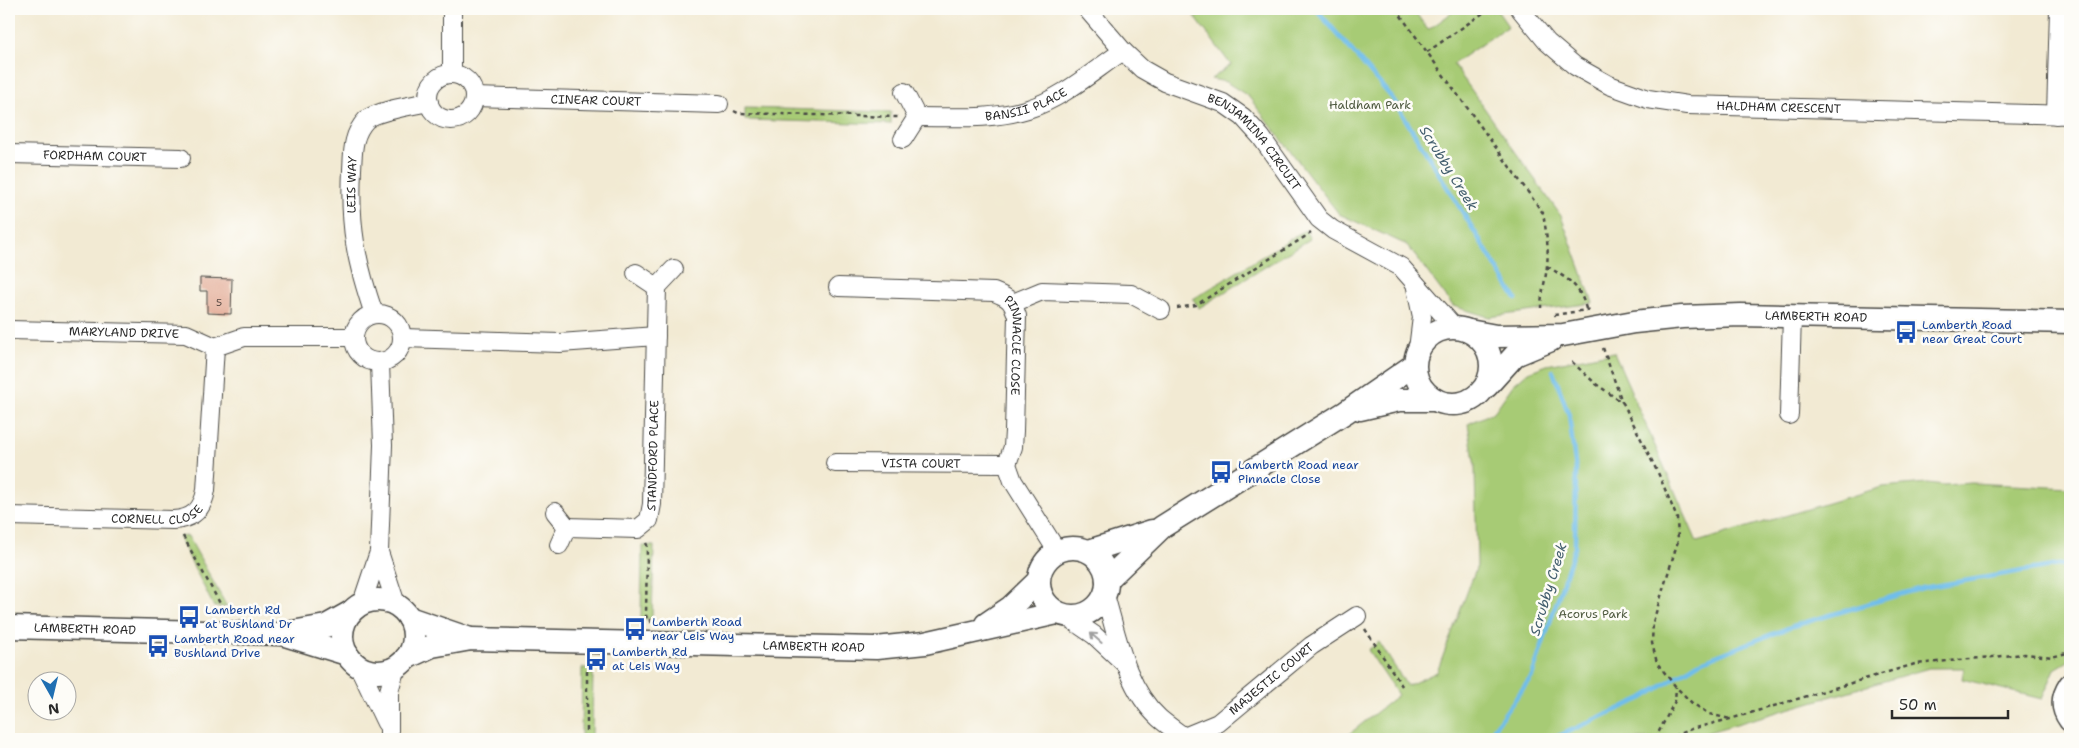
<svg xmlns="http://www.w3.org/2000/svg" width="2079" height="748" font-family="'Shantell Sans',sans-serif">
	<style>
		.green { fill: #a7cb75; stroke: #697b50 }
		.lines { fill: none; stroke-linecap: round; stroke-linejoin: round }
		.stream { stroke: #70beeb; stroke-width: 4.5 }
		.building { fill: #df9f87 }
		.minor-casing { stroke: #494844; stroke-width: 20 }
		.tertiary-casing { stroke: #494844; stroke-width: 25 }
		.path { stroke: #494844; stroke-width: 2.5; stroke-dasharray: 4 4; stroke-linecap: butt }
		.minor { stroke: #fff; stroke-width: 18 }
		.tertiary { stroke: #fff; stroke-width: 22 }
		.oneway { stroke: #a0a0a0 }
		.labels { text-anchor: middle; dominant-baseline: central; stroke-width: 5; stroke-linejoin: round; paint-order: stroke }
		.number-label { font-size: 10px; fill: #584842 }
		.street-label { font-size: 12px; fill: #2b2b2b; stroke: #fdfcf7 }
		.park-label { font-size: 12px; fill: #505b41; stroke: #fdfcf7 }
		.transit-label { font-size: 12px; fill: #164399; stroke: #fdfcf7; text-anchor: start }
		.water-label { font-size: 14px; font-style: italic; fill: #435e6e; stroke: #fdfcf7 }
	</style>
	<rect width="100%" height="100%" fill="#fdfcf7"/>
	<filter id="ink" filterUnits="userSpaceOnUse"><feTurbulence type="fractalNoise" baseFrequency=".02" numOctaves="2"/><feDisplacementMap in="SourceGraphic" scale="10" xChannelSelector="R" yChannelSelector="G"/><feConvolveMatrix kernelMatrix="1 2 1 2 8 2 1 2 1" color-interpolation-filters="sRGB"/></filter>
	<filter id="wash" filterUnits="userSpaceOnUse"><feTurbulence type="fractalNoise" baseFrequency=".0096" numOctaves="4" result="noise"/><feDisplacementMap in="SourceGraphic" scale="20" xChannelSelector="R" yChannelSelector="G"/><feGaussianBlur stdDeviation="1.12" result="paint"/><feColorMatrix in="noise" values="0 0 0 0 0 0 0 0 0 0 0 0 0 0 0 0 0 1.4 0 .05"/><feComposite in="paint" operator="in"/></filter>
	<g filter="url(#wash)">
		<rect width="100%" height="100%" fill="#f2ead3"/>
		<path class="green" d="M1189,9H1413L1428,30L1457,9H1496L1508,26L1453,64L1561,216L1593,303L1489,317L1453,306L1407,245L1339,214L1248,96L1226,82L1211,79L1231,65Z
			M745,108L891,112V124L745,120Z
			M1305,230L1310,239L1199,308L1193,299Z
			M1614,352L1697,542L1882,487L1927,483L1944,485L1972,483L2070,488V660L2055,669L2042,699L1962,679L1964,668H1929L1702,734L1691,739H1343L1398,695L1368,650L1379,642L1407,686L1437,672L1477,566L1475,466L1468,424L1494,412L1513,385L1528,372L1547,365Z
			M188,536L227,607H214L179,537Z
			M642,546H654L652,619H641Z
			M582,668H593L592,739H581Z"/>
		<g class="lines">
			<path class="stream" d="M1316,9L1393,99L1516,299
				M1486,739L1532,676L1575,547L1576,470L1569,415L1553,371
				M1552,739L1643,698L1698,663L1793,626L1922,588L2070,563"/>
		</g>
		<g id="blocks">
			<path class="building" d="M200,278L232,279L231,314L207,313V291H200Z"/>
		</g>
	</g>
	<g filter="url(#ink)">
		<use href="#blocks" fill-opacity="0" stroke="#494844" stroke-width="1"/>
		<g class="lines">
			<defs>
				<g id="minor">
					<path d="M452,9V74"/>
					<path id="s1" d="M1087,9L1123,51L1142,69L1165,82L1223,103L1243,117L1261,137L1319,219L1333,230L1401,267L1455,328"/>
					<path id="s2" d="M1520,9L1547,42L1575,66L1609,85L1648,99L1687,105L2070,115"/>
					<circle cx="451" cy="97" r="23"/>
					<path id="s3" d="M474,97L719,104"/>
					<path d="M2056,115L2059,9"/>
					<path id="s4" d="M917,117C954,117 993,120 1028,109C1063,98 1093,71 1123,51"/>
					<path d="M903,139L917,117L904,92"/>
					<path id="s5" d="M9,154L181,158"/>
					<path d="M636,273L657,287L674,269"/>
					<path d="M1415,283L1422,317L1418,349"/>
					<path id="s6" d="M838,287L994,292C1009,298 1012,300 1017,316L1014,431L1013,447L1007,464L1013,481L1057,551"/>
					<path d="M1013,303L1042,291L1131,294L1161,310"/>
					<circle cx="378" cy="338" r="24"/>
					<path id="s7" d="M374,314C356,261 349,227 352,170C353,152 352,135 366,120C376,111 414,105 429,102"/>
					<path id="s8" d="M9,330L186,334L215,347L244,337H354"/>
					<path d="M403,338L560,343L656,336"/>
					<path d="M1789,415L1792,316"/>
					<path id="s9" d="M835,463L1007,464"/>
					<path d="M555,512L567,527L559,545"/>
					<path id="s10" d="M9,516L173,520C193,519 203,509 206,490L215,347"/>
					<path id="s11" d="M567,527L638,529L649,520L652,504L657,287"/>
					<path d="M379,552L396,604"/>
					<path d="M1105,595C1117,636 1126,688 1159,718C1167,725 1176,731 1184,737V739"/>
					<path d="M362,603L379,552L383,445L380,363"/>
					<path d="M1066,616L1094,635L1124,663"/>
					<path d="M359,667L386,723"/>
					<path id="s12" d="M1184,737L1218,723L1311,646L1357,616"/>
					<path d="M389,739V691L396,667"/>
				</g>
				<g id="tertiary">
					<circle cx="1453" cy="366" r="38"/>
					<path id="s13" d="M1469,331L1496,336L1563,335L1634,322L1682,317L1741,315L2070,322"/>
					<path d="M1487,386L1515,355L1551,340"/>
					<path d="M1360,409L1399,400H1435"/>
					<circle cx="1073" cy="582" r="34"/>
					<path d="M1089,551L1152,531"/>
					<path d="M1107,580L1162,527L1346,412L1414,365"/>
					<circle cx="378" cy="636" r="36"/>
					<path d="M409,618L470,639"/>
					<path d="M986,624L1011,607L1038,581"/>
					<path id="s14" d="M9,627L281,634L326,626L351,612"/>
					<path d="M285,635L347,654"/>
					<path id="s15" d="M406,658L432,646L471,639L876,648L925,643L1057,613"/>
					<path d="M2070,685C2062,697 2061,708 2070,720"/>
				</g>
			</defs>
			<use href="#minor" class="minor-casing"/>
			<use href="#tertiary" class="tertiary-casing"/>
			<path class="path" d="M1396,9L1543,213C1546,231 1549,247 1547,265C1546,280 1541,293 1541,308
				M1427,52L1489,9
				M734,111L738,113L898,117
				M1547,266C1567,279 1580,284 1586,309
				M1177,308L1196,305L1311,233
				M1554,315L1593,309
				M1603,348L1622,402
				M1572,362L1596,384L1623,403L1659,475L1677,518L1678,541L1653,622L1652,643L1657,663L1676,687L1692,703L1709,714L1730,719
				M183,536L222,607L221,613
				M646,543L647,545L646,617H650V622L647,624
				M1365,629L1404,689
				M587,739V662
				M1655,739L1675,701L1676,687
				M1666,739L1691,729L1730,719L1915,664L2025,654L2052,657L2070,652"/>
			<use href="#minor" class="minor"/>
			<use href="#tertiary" class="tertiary"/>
		</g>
		<defs><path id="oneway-shaft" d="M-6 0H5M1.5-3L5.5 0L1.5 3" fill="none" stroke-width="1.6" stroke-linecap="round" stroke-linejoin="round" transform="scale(1.25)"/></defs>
		<use class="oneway" href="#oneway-shaft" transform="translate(1096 638) rotate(-139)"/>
	</g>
	<defs>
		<symbol id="bus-bare" viewBox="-9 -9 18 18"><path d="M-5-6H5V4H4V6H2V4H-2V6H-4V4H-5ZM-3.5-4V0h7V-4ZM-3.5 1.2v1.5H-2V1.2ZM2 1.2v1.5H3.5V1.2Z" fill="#1a4fb4" stroke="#fdfcf7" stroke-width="2.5" paint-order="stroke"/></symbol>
	</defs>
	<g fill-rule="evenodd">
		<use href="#bus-bare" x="1890" y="316" width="32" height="32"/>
		<use href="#bus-bare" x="1205" y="456" width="32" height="32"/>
		<use href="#bus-bare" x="173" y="601" width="32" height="32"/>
		<use href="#bus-bare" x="619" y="613" width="32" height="32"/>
		<use href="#bus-bare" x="142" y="630" width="32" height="32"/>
		<use href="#bus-bare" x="580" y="643" width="32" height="32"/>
	</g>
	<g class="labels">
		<g class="number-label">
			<text x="219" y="302">5</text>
		</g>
		<g class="street-label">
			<text stroke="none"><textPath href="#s3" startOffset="122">CINEAR COURT</textPath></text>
			<text stroke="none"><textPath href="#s4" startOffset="111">BANSII PLACE</textPath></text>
			<text stroke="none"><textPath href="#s2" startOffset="291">HALDHAM CRESCENT</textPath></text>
			<text stroke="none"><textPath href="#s1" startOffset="219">BENJAMINA CIRCUIT</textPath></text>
			<text stroke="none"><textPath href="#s5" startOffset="86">FORDHAM COURT</textPath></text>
			<text stroke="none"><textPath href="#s7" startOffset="132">LEIS WAY</textPath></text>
			<text stroke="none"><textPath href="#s13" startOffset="349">LAMBERTH ROAD</textPath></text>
			<text stroke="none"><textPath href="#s8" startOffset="115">MARYLAND DRIVE</textPath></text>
			<text stroke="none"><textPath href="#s6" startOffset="220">PINNACLE CLOSE</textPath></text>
			<text stroke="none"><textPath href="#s11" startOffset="150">STANDFORD PLACE</textPath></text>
			<text stroke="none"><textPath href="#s9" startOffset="86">VISTA COURT</textPath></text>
			<text stroke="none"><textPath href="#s10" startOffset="149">CORNELL CLOSE</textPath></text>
			<text stroke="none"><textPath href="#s14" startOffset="76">LAMBERTH ROAD</textPath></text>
			<text stroke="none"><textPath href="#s15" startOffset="411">LAMBERTH ROAD</textPath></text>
			<text stroke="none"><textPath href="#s12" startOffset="106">MAJESTIC COURT</textPath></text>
		</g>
		<g class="park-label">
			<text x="1370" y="105">Haldham Park</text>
			<text x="1593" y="614">Acorus Park</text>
		</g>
		<g class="transit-label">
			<text x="1922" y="325">Lamberth Road<tspan x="1922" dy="14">near Great Court</tspan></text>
			<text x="1238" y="465">Lamberth Road near<tspan x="1238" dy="14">Pinnacle Close</tspan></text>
			<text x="205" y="610">Lamberth Rd<tspan x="205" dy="14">at Bushland Dr</tspan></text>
			<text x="652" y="622">Lamberth Road<tspan x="652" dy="14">near Leis Way</tspan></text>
			<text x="174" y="639">Lamberth Road near<tspan x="174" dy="14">Bushland Drive</tspan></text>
			<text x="612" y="652">Lamberth Rd<tspan x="612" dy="14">at Leis Way</tspan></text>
		</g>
		<g class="water-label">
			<text transform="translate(1449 168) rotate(58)">Scrubby Creek</text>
			<text transform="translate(1548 589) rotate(-73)">Scrubby Creek</text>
		</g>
	</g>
	<rect width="2079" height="748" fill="none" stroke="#fdfcf7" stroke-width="30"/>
	<g transform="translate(52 696) rotate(172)"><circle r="24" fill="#fdfcf7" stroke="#a9a8a5"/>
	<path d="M0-4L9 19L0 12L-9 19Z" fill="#1f6fb2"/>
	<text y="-8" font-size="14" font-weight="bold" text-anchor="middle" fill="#2b2b2b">N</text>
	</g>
	<path d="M1892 710v8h116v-8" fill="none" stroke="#2b2b2b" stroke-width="2.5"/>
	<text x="1899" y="710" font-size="15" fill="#2b2b2b" stroke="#fdfcf7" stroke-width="4" paint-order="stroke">50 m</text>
</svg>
